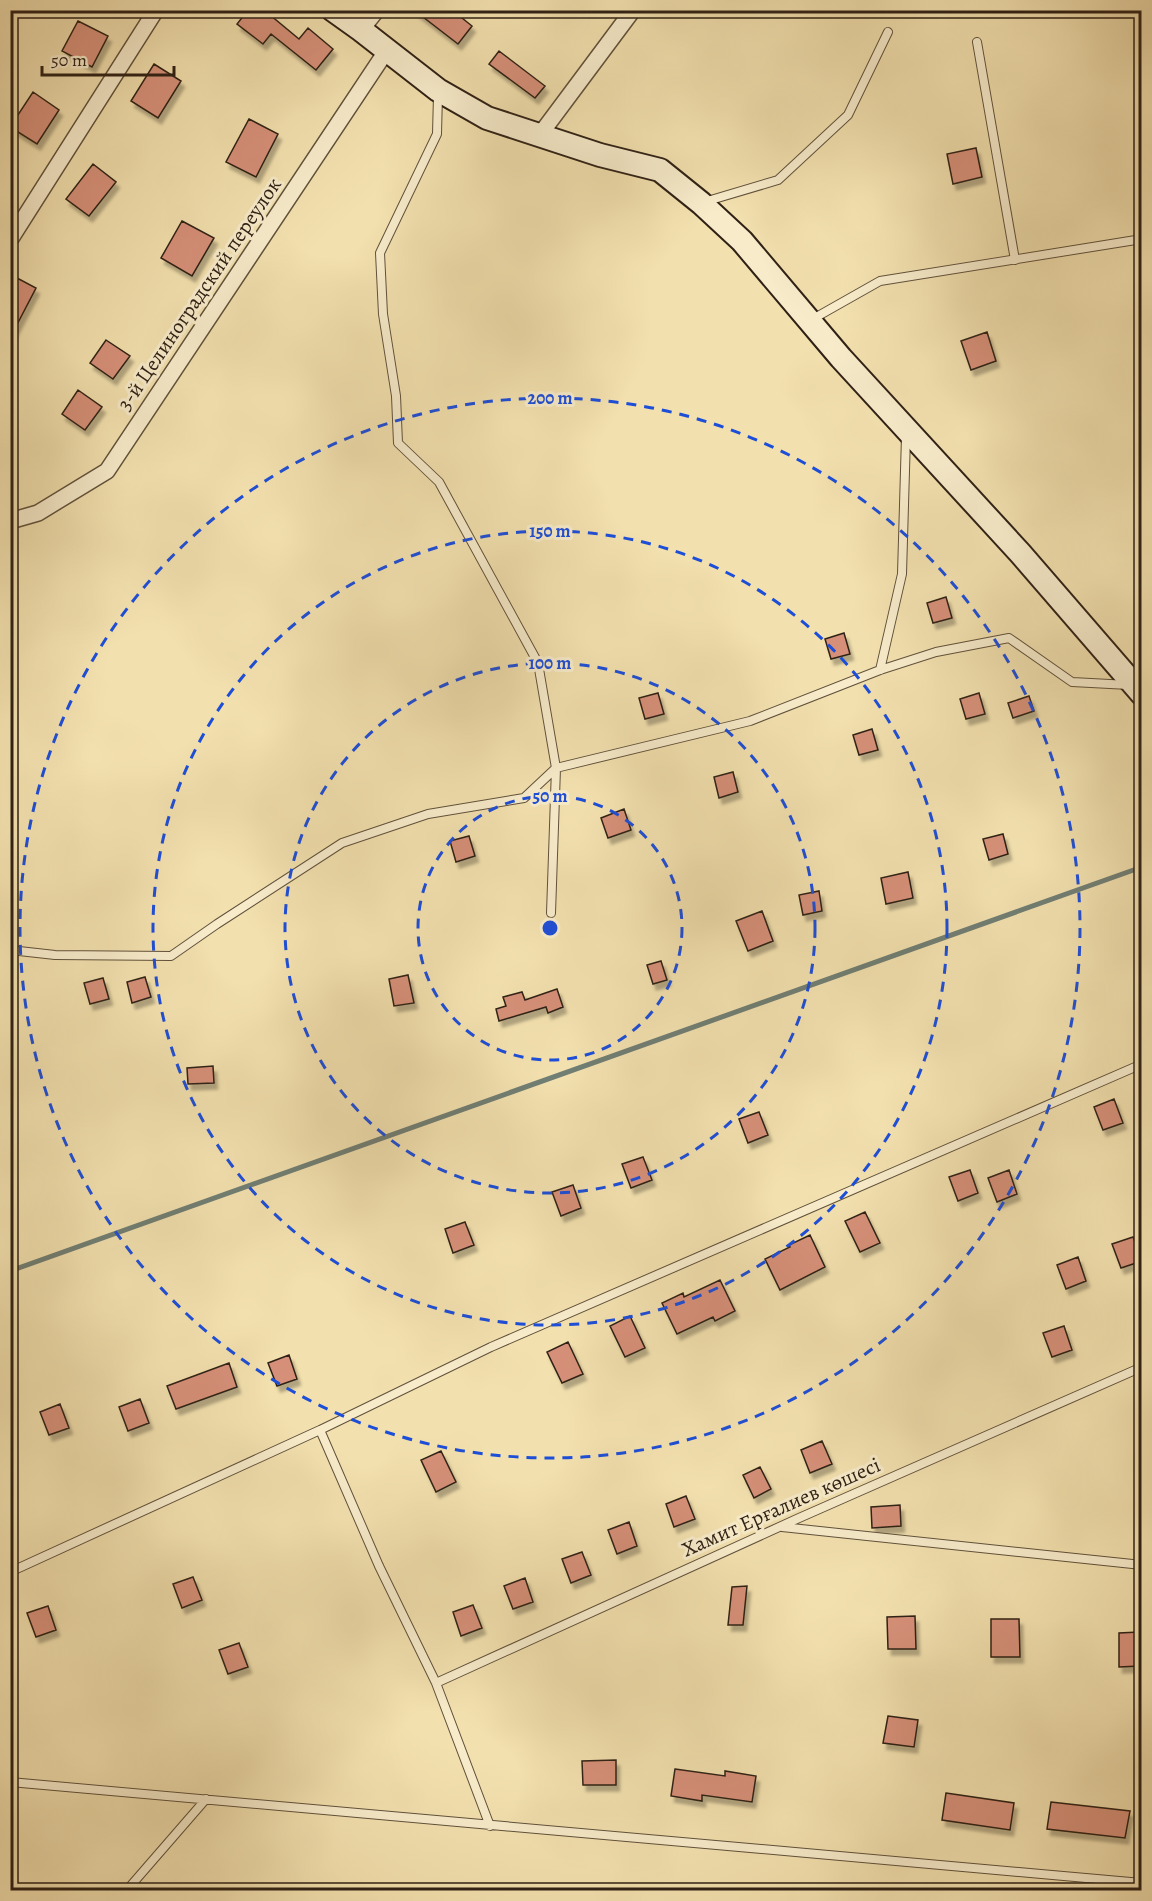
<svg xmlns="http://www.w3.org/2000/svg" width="1152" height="1901" font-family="Alegreya,serif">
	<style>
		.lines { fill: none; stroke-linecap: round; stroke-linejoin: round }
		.stream { stroke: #707e73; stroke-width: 5 }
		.building { fill: #d69079; stroke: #2f2115; stroke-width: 1.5; filter: url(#shadow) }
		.lane-casing { stroke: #60513b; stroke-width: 10 }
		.street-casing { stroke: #60513b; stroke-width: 18 }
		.secondary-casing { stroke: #2f2115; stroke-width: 26 }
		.lane { stroke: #f7ebca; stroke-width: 8 }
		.street { stroke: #f7ebca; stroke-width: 15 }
		.secondary { stroke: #f7ebca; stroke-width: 22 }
		.ring { fill: none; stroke: #1d4ed8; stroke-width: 3; stroke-dasharray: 10 8 }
		.labels { text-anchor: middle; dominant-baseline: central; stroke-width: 6; stroke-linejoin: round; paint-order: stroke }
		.street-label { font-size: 21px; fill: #2f2115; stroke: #f7ebca }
		.centre { fill: #1d4ed8; stroke: #f7ebca; stroke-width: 3 }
		.ring-label { font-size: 18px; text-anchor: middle; font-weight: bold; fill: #1d4ed8; stroke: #f7ebca; stroke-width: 6; stroke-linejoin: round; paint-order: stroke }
	</style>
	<defs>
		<filter id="shadow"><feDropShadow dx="3.5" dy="6" stdDeviation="1.5" flood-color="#0004"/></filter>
	</defs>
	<rect width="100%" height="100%" fill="#f2e0ae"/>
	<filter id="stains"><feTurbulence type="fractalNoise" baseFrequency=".00333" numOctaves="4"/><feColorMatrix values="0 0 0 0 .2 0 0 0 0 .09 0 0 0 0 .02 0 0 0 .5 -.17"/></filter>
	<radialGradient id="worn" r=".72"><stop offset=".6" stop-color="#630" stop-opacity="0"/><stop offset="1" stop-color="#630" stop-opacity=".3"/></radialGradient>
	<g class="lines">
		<path class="stream" d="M10,1271L1142,867"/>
	</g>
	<path class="building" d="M248,10H264L299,39L308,28L333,49L316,70L271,34L263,44L237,24Z
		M414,10H452L472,26L458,44Z
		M78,21L108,36L92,67L62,51Z
		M499,51L545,86L535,98L489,64Z
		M154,64L181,81L158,118L131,101Z
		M33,92L59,110L37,144L10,127Z
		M249,119L278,134L256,177L226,162Z
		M976,148L982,177L953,184L947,154Z
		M93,164L116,182L89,216L66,199Z
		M182,221L214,238L192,276L161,258Z
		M17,278L36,288L10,338V290Z
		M987,332L996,361L971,370L961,341Z
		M106,340L130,356L113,379L90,363Z
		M78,390L102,407L85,430L62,414Z
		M946,597L952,618L933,623L927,603Z
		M844,633L850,654L831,659L825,639Z
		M658,693L664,714L645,719L639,698Z
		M979,693L985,714L966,719L960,699Z
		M1029,696L1034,711L1013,718L1008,703Z
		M872,729L878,750L859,755L853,735Z
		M733,772L738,792L719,798L714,777Z
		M624,809L631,830L608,838L601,818Z
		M1003,834L1008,854L989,860L983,839Z
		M469,836L475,856L456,862L450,841Z
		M908,872L913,898L886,904L881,878Z
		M819,891L822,911L803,915L799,895Z
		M762,911L773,941L748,951L736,921Z
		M661,961L667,980L653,984L647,965Z
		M408,975L414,1003L394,1006L389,979Z
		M145,977L151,997L132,1003L127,982Z
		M103,978L109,999L90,1004L84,983Z
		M557,989L563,1007L548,1013L546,1007L499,1021L496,1009L506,1006L503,997L522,992L525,1000Z
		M213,1066L214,1083L188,1084L187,1068Z
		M1114,1099L1123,1123L1103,1130L1094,1107Z
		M759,1112L768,1135L748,1143L739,1119Z
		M643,1157L652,1180L631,1188L622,1164Z
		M970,1170L978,1193L958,1201L949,1177Z
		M1009,1170L1017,1194L997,1202L988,1178Z
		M573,1185L581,1208L561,1216L552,1192Z
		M865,1212L880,1243L860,1252L845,1221Z
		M465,1222L474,1245L453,1253L445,1229Z
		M810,1235L825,1267L780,1290L765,1259L790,1247L789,1245Z
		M1133,1237L1142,1261L1121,1268L1112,1244Z
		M1078,1257L1086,1281L1066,1289L1057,1265Z
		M720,1280L735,1311L715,1321L713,1317L677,1334L662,1303L683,1293L684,1297Z
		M630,1316L645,1348L625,1357L610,1326Z
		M1064,1326L1072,1350L1052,1357L1043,1333Z
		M568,1342L583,1374L562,1383L547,1352Z
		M289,1355L297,1379L277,1386L268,1363Z
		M229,1363L237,1387L176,1409L167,1386Z
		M140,1399L149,1423L128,1431L119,1407Z
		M60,1404L69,1428L49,1435L40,1412Z
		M822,1441L832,1464L810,1473L801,1450Z
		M441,1451L456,1482L436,1492L421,1460Z
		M760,1467L771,1489L754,1498L743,1475Z
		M686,1496L695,1519L674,1527L666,1504Z
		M900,1505L901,1526L872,1528L871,1507Z
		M629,1522L637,1546L617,1554L608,1530Z
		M582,1552L591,1575L571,1583L562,1559Z
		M193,1577L202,1600L182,1608L173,1584Z
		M525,1578L533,1602L513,1609L504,1586Z
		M747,1586L743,1625H728L732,1587Z
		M473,1605L482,1628L461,1636L453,1612Z
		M48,1606L56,1630L36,1637L27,1613Z
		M915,1616L916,1649H888L887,1617Z
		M991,1619H1019L1020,1657H991Z
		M1139,1632L1140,1666L1119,1667V1633Z
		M239,1643L248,1667L228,1674L219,1650Z
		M888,1716L918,1720L914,1747L883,1743Z
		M616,1760V1785H583L582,1761Z
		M675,1769L725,1776V1771L756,1776L752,1802L702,1795V1801L671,1796Z
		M946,1793L1014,1803L1010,1830L942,1820Z
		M1051,1802L1130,1811L1125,1838L1047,1829Z"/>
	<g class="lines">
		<defs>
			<path id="lane" d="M977,42L1015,260
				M438,95L437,134L380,253L383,314L396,396L398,443L439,482L538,663L556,768L551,913
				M704,202L778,180L848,115L888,32
				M811,320L880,281L1142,239
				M880,670L902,574L906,436
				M10,950L55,955L171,956L217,924L342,843L428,814L524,798L556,768L750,721L880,670L936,652L1009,638L1072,682L1129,685
				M320,1430L379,1566L436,1683L490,1826
				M782,1527L1142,1565
				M10,1572L320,1430L491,1347L1142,1064
				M436,1683L799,1518L1142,1367
				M10,1782L1142,1883
				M127,1890L206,1799"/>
			<path id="street" d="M361,30L377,10
				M539,136L633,10
				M10,240L156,10
				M10,521L38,513L107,471L387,50"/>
			<path id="secondary" d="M333,10L361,30L438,90L487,118L600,155L660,170L701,203L742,241L841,358L1020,553L1142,694"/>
		</defs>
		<use href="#lane" class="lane-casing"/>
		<use href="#street" class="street-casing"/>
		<use href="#secondary" class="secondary-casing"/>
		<use href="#lane" class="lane"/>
		<use href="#street" class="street"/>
		<use href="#secondary" class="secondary"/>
	</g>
	<g class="ring">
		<circle cx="550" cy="928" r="132"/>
		<circle cx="550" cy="928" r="265"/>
		<circle cx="550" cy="928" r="397"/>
		<circle cx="550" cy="928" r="530"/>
	</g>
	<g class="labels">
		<g class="street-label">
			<text transform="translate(199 294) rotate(-56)">3-й Целиноградский переулок</text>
			<text transform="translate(781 1507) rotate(-24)">Хамит Ерғалиев көшесі</text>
		</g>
	</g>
	<circle cx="550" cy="928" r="9" class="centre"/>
	<g class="ring-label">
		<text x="550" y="404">200 m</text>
		<text x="550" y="537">150 m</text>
		<text x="550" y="669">100 m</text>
		<text x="550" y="802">50 m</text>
	</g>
	<rect width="1152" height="1901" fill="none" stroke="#f2e0ae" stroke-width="36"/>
	<rect x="12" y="12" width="1128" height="1877" fill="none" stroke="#2f2115" stroke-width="3"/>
	<rect x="18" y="18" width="1116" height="1865" fill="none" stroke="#2f2115" stroke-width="1.5"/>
	<path d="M42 66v9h132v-9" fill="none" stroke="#2f2115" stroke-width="3"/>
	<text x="51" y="66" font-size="18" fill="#2f2115" stroke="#f7ebca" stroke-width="4.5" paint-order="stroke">50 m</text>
	<rect width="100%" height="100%" filter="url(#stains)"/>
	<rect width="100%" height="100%" fill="url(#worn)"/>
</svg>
